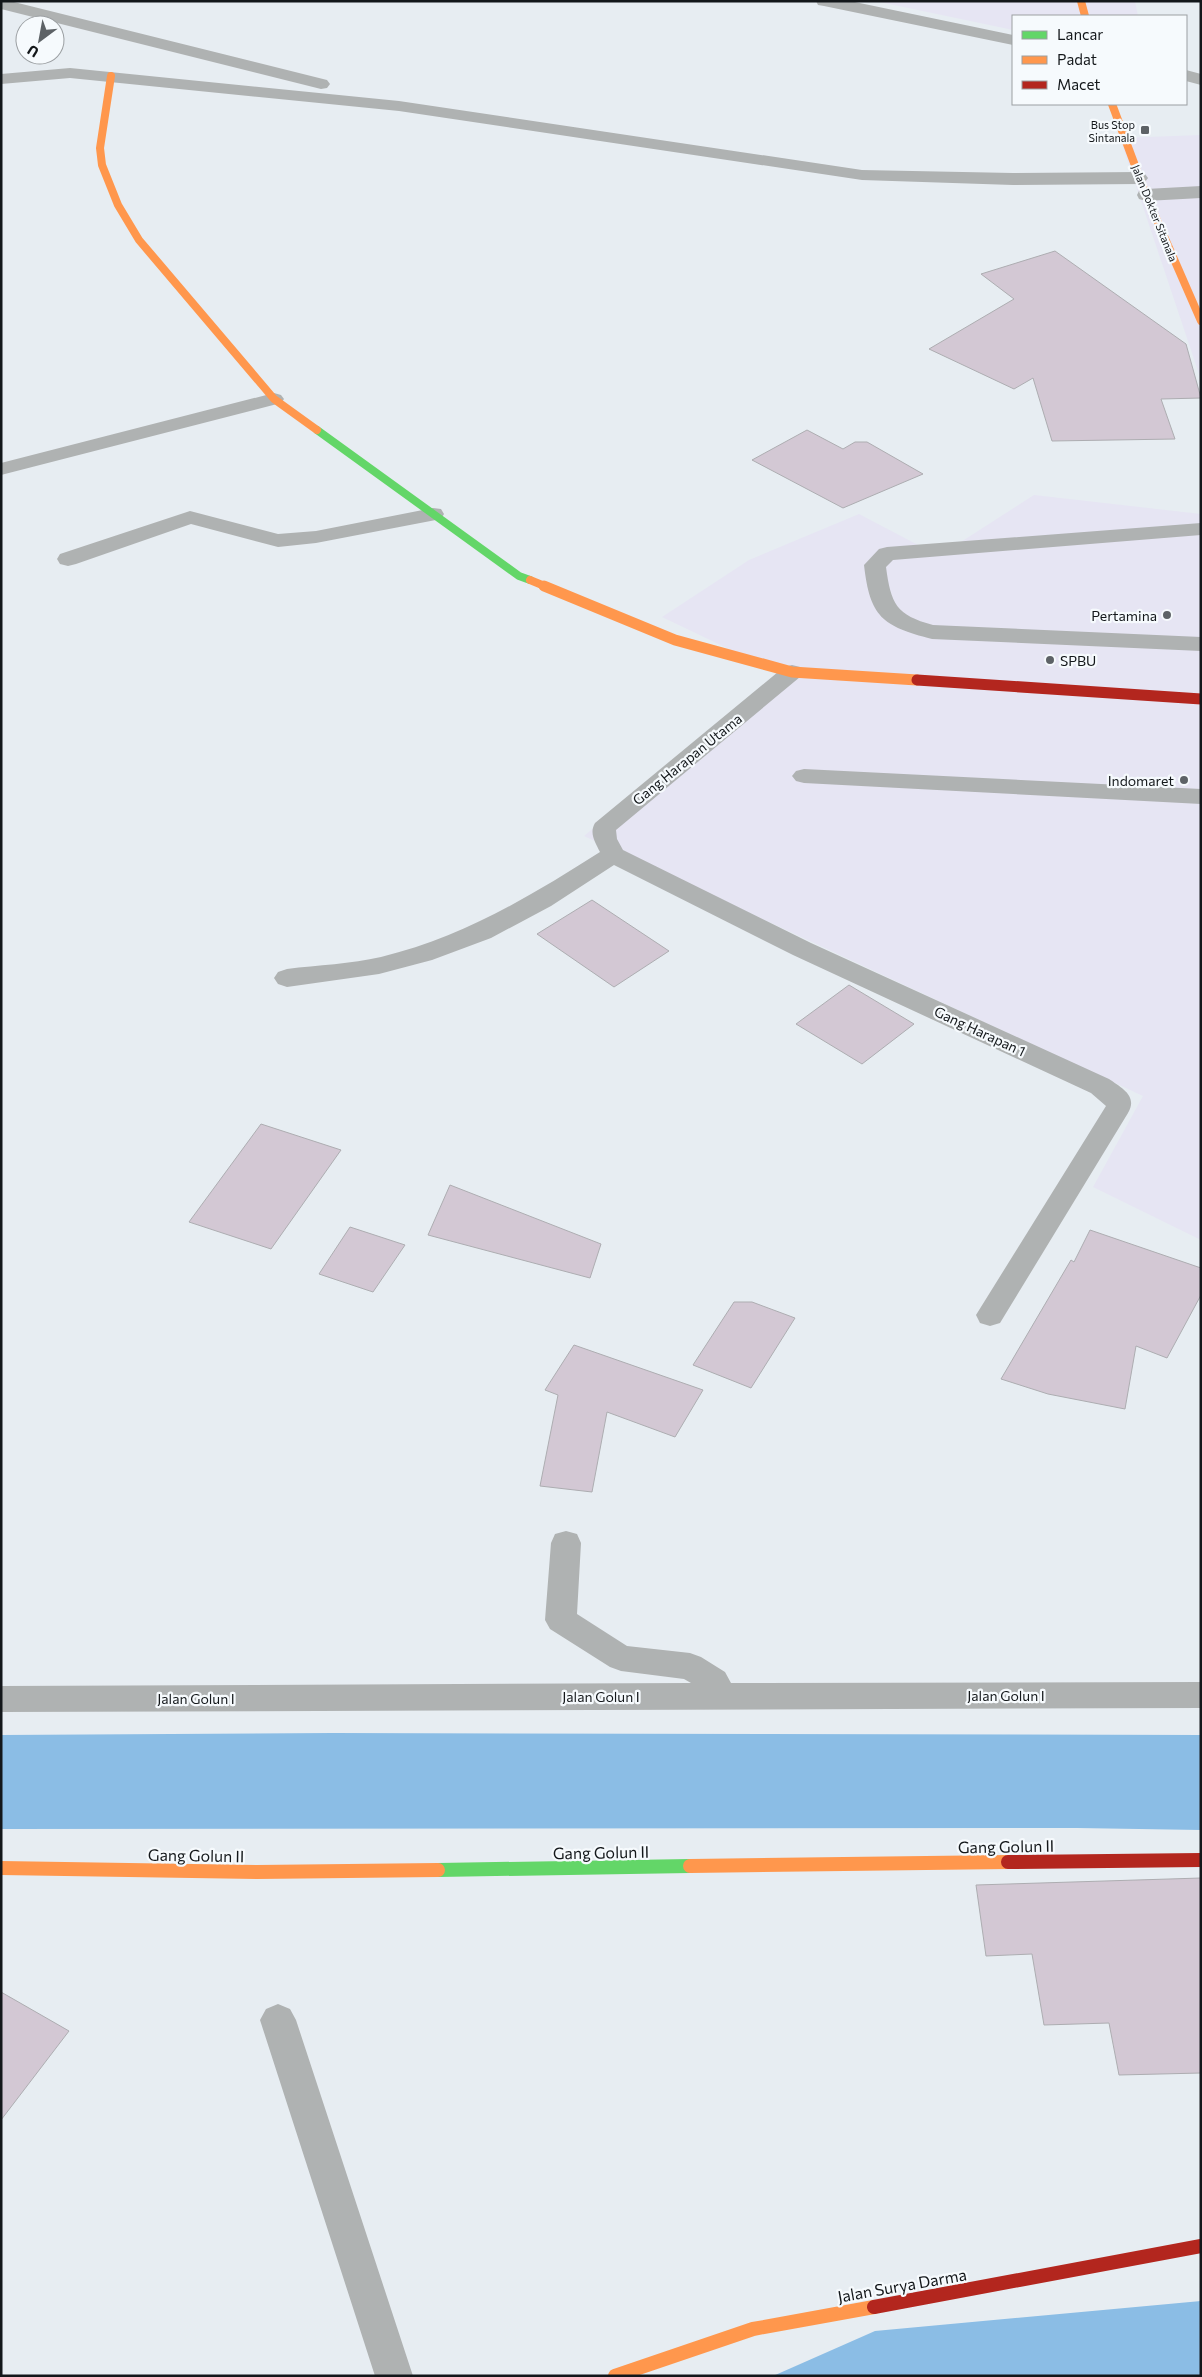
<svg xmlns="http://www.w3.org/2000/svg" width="1202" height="2377" font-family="Commissioner,sans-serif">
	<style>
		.commercial { fill: #e6e5f3 }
		.water { fill: #8bbde5 }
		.building { fill: #d3c8d4; stroke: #adadb1 }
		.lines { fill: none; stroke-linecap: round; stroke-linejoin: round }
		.lane { fill: #afb2b2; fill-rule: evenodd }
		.street { fill: #afb2b2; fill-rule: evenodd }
		.fast-far1 { stroke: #63d668; stroke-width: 8 }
		.fast { stroke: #63d668; stroke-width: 14 }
		.slow-far2 { stroke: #ff974d; stroke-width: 8 }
		.slow-far1 { stroke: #ff974d; stroke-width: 11 }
		.slow { stroke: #ff974d; stroke-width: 14 }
		.jam-far1 { stroke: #b3261e; stroke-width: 11 }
		.jam { stroke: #b3261e; stroke-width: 14 }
		.poi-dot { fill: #5d6266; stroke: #f6fafd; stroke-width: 2 }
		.labels { text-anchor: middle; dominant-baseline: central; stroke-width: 4.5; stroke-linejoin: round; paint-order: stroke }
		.far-poi-label { font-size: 11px; fill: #13171a; stroke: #f6fafd; text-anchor: end }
		.far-street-label { font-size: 11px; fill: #13171a; stroke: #f6fafd }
		.poi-label { font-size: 14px; fill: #13171a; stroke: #f6fafd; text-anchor: end }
		.street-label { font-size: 14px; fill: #13171a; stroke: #f6fafd }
		.near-street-label { font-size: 16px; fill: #13171a; stroke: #f6fafd }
	</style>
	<rect width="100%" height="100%" fill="#e7edf2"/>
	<path class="commercial" d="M875,1H1135L1138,16H1013V30Z
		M1201,135V380L1120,138Z
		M1034,495L1201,514V1240L1093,1187L1143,1096L584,836L781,674L662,617L749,560L859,514L939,556Z"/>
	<path class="water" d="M333,1733L1201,1735V1830L1077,1828L1,1829V1735Z
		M1201,2301V2376H773L875,2331Z"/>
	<path class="building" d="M1055,251L1186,344L1201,398L1161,399L1175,439L1052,441L1033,378L1014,389L929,349L1014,299L981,274Z
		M807,430L843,449L855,442H867L923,474L843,508L752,460Z
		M592,900L669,951L614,987L537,934Z
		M849,985L914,1024L862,1064L796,1024Z
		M261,1124L341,1150L271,1249L189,1222Z
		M450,1185L601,1244L590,1278L428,1235Z
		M350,1227L405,1245L373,1292L319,1274Z
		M1090,1230L1201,1268V1295L1167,1358L1136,1346L1125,1409L1048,1394L1001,1379L1071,1260L1074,1262Z
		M734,1302H752L795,1318L751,1388L693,1365Z
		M574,1345L703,1390L675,1437L607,1412L592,1492L540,1486L558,1395L545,1390Z
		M1201,1878V2073L1119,2075L1109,2023L1044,2025L1032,1954L986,1956L976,1885Z
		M1,1992L69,2031L1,2120Z"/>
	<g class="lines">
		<path class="lane" d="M816,1H850L1013,35V45L824,6L818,5Z
			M1201,186V198L1146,201L1139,199L1137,195L1139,191L1146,189Z
			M433,508L441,509L444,514L441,519L316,543L278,547L191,524L76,564L68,566L60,564L57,559L60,554L190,511L278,534L316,531Z
			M1201,523V535L893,560L886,567C891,604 896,615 933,625L1201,637V651L932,639C882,626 870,617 864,565L879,549L887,547Z
			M804,769L1201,789V804L804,783L796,781L792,776L796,771Z"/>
		<path class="street" d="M1,1H10L327,80L330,84L327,88L321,89L1,9Z
			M70,68L399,101L862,170L1013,173L1139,172L1145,174L1148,178L1145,182L1139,184L1013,185L862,180L399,111L70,78L1,84V74Z
			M1186,70L1201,74V85L1186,81Z
			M274,393L281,395L284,399L281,403L1,475V463Z
			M792,665L800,667L803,672L800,677L616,830L617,839L623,850L811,943L1109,1079C1122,1088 1138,1096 1128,1113L1000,1323L990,1326L980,1323L976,1315L1106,1106L1091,1093L793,955L614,865L551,906L491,938L432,960L379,974L287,987L278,984L274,978L278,972L287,969C318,965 351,964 381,957C463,937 529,897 600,852C595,842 589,833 595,823L784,667Z
			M566,1531L577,1534L581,1543L577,1614L627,1646L690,1653L701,1657L725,1672L731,1683L1201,1682V1708L1,1712V1686L691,1683L684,1679L621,1671L610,1667L550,1629L545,1620L551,1543L555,1534Z
			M278,2004L290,2009L296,2020L413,2376H375L260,2020L266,2009Z"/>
		<path class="fast-far1" d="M317,430L519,576L530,580"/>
		<path class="fast" d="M438,1870L690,1866"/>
		<path class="slow-far2" d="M1081,1L1085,16
			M111,76L100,148L102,165L118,205L139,240L274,399L317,430
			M1112,104L1146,195L1201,321
			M530,580L547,587"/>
		<path class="slow-far1" d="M544,586L675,640L792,672L917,680"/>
		<path class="slow" d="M690,1866L1008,1862
			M1,1868L257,1872L438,1870
			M615,2376L753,2329L874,2307"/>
		<path class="jam-far1" d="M917,680L1201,699"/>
		<path class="jam" d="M1008,1862L1201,1860
			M874,2307L1201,2246"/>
	</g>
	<g class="poi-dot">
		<rect x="1140" y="125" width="10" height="10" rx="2.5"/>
		<circle cx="1167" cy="615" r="5"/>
		<circle cx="1050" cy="660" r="5"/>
		<circle cx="1184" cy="780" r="5"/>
	</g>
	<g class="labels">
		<g class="far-poi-label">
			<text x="1135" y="124">Bus Stop<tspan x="1135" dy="13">Sintanala</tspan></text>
		</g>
		<g class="far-street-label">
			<text transform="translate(1155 213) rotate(68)">Jalan Dokter Sitanala</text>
		</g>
		<g class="poi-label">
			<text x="1157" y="615">Pertamina</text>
			<text x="1060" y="660" text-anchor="start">SPBU</text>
			<text x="1174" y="780">Indomaret</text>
		</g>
		<g class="street-label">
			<text transform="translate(687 759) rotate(-39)">Gang Harapan Utama</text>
			<text transform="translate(980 1031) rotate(25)">Gang Harapan 1</text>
			<text x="1006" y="1695">Jalan Golun I</text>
			<text x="601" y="1696">Jalan Golun I</text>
			<text x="196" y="1698">Jalan Golun I</text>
		</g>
		<g class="near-street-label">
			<text transform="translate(1006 1846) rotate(-1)">Gang Golun II</text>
			<text transform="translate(601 1852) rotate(-1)">Gang Golun II</text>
			<text transform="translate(196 1855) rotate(1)">Gang Golun II</text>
			<text transform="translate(902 2285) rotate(-10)">Jalan Surya Darma</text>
		</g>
	</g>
	<rect width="1202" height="2377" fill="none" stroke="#13171a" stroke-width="5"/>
	<rect x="1012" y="15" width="175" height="90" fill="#f6fafd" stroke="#9b9fa2"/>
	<rect x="1022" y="31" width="25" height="8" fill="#63d668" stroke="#9b9fa2"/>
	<text x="1057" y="40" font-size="15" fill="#13171a">Lancar</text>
	<rect x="1022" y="56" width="25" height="8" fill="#ff974d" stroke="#9b9fa2"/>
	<text x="1057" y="65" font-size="15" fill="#13171a">Padat</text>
	<rect x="1022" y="81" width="25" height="8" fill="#b3261e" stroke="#9b9fa2"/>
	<text x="1057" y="90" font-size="15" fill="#13171a">Macet</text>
	<g transform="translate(40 40) rotate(212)"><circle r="24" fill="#f6fafd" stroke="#9b9fa2"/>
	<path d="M0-4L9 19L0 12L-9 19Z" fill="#5d6266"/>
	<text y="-8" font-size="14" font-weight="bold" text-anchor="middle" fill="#13171a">U</text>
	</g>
</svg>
